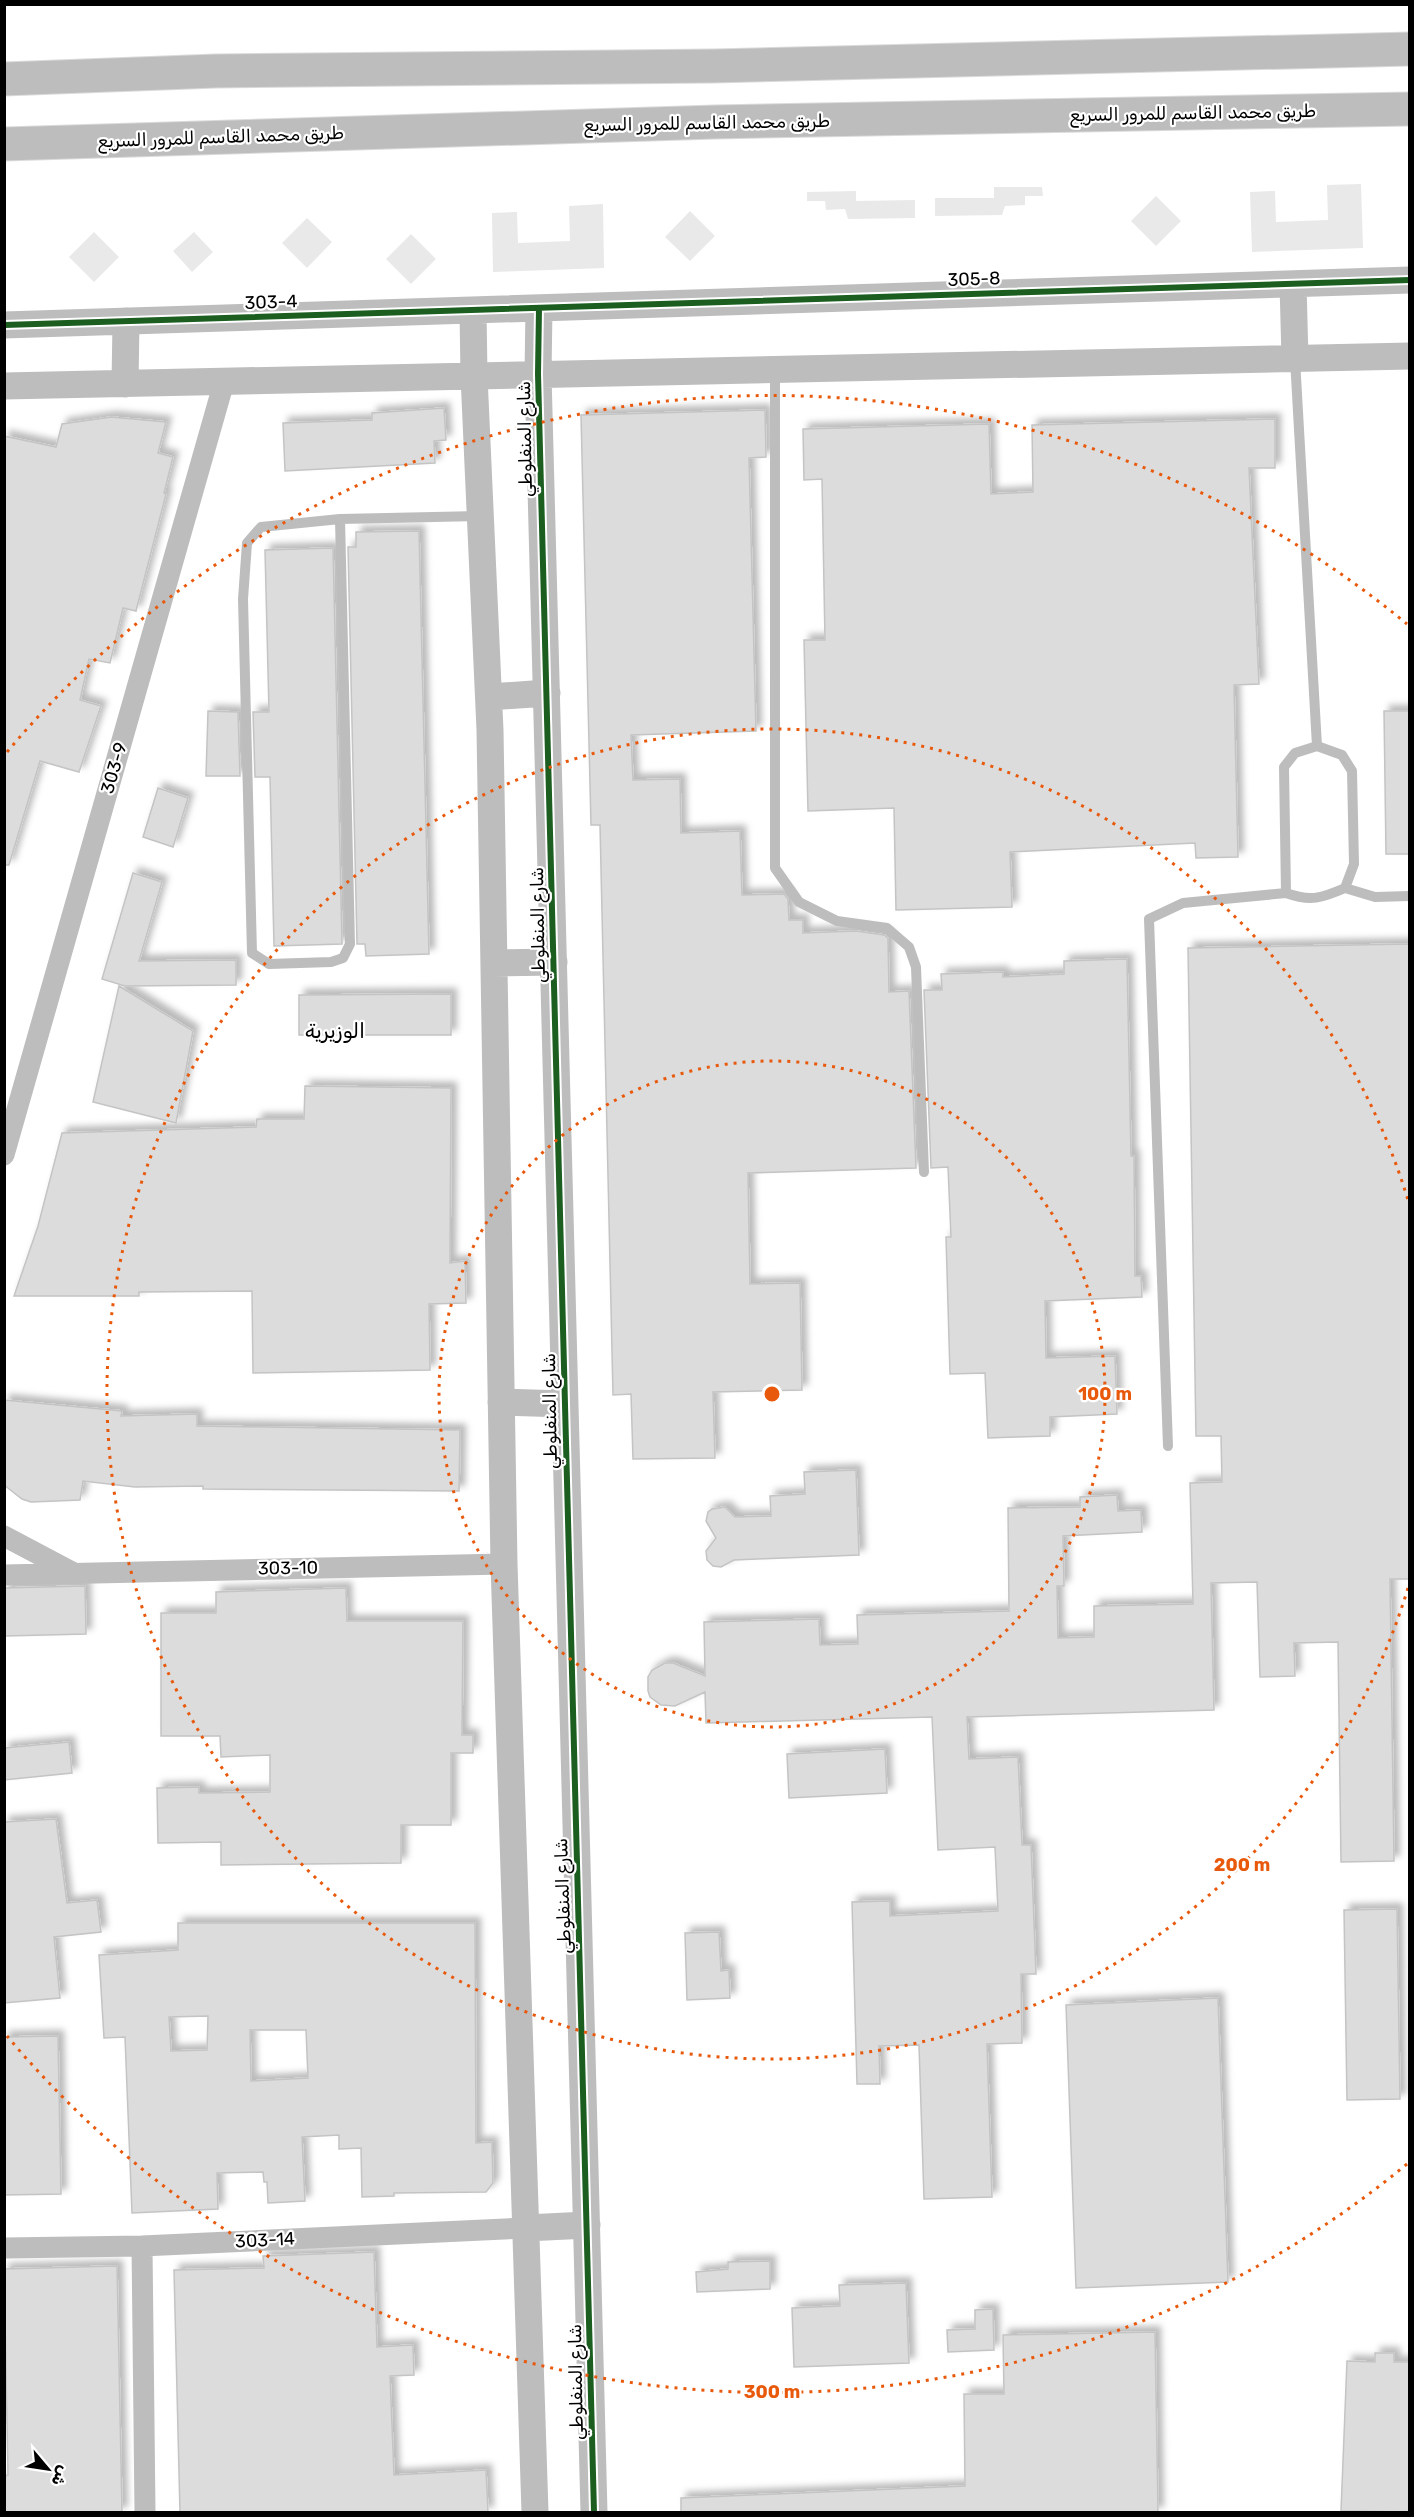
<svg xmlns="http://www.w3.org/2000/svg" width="1414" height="2517" font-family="Rubik,Vazirmatn,sans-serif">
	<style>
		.green { fill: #e9e9e9 }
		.building { fill: #dcdcdc; stroke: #c4c4c4; stroke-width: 1.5; fill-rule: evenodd; filter: url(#shadow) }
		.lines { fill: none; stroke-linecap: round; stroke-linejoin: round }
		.motorway-casing { stroke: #dbdbdb; stroke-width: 35 }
		.service { stroke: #bdbdbd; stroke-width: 10 }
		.minor { stroke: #bdbdbd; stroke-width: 21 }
		.tertiary { stroke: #bdbdbd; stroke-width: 27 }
		.motorway { stroke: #bdbdbd; stroke-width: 33 }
		.cycleway-casing { stroke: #fff; stroke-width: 10 }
		.cycleway { stroke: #1b5e20; stroke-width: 6 }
		.ring { fill: none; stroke: #e8590c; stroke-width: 3; stroke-dasharray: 3 6 }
		.labels { text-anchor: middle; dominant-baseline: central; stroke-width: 4.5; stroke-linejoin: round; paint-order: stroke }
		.street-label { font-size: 18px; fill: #000; stroke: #fff }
		.quarter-label { font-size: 21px; fill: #000; stroke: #fff }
		.centre { fill: #e8590c; stroke: #fff; stroke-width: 3 }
		.ring-label { font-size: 18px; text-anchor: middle; font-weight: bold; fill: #e8590c; stroke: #fff; stroke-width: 4.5; stroke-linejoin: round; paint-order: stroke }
	</style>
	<defs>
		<filter id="shadow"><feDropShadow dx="5.5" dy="-5.5" stdDeviation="3" flood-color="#0004"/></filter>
	</defs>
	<rect width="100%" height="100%" fill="#fff"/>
	<path class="green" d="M1361,184L1363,248L1252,252L1250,192L1275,191L1276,222L1328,220L1327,185Z
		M994,187H1042L1043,196H1025V205L1005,206L1002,215L935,216V198H994Z
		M856,191V201L915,200V218L848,219L845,209L826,210L825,201H807V192Z
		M1156,196L1181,221L1156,246L1131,221Z
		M603,204L604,268L493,272L492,213L517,212L518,243L570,241L569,206Z
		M690,211L715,236L690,261L665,237Z
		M307,218L332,242L307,268L282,243Z
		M94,232L119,257L94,282L69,257Z
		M194,232L213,252L192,272L173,251Z
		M411,234L436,259L411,284L386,259Z"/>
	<path class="building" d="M444,408L446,440L434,441L435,463L285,471L283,423L372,420V413Z
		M765,410L766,457L749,458L756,731L631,735L633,780L680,779L681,833L740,831L742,895L784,894L788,899L789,920H803V933L856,931L884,935L888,938L889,992L909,991L916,1168L748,1173L750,1284L800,1283L802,1390L713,1392L715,1458L633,1459L631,1394L613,1395L600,825H591L581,415Z
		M111,417L166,422L158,453L173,457L164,493L166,494L136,611L123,608L110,663L89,659L80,700L101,706L79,772L40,761L9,865H4V436L56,447L62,424Z
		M1275,419V468H1249L1259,684L1234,685L1238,857L1196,858L1195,843L1010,852L1012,907L896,910L894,808L808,811L804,640H825L822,479L804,480L803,429L989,424L991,494L1033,492L1032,425Z
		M419,531L429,954L366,956L365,944H357L348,547H356V532Z
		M333,548L342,942V944L274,946L270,777H255L253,712H269L265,550Z
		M208,711L238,712L240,776H206Z
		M1384,711H1410V854H1386Z
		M158,788L188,798L173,847L143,837Z
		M133,873L162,882L139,961L236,960V985L125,986L102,979Z
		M1410,944V1579H1390L1394,1861L1341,1862L1338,1642L1294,1643L1295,1676L1260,1677L1257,1582L1211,1583L1214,1710L967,1717L969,1759L1018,1757L1022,1845H1031L1036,1974H1021L1022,2043L987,2044L992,2197L924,2199L919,2045L879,2046L880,2084H857L852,1902L890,1901V1916L998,1911L995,1847L938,1850L932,1717L706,1723L705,1692L675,1706L661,1705L650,1697L648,1691V1677L652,1670L665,1663H673L705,1676L704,1622L819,1619L820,1645L858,1644L857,1615L1009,1611L1008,1508L1080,1507V1497L1117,1495L1118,1511L1141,1510L1142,1532L1063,1536L1064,1586H1057L1058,1638L1094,1637V1606L1193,1604L1190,1483L1222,1482L1221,1436H1196L1188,948Z
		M1127,959L1131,1156H1134L1135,1276H1141L1142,1297L1045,1301L1046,1358L1115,1356L1117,1414L1050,1417V1436L988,1438L985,1373L950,1374L946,1237H951L948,1167L931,1168L924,990H942L941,974L1003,972V977L1064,974V961Z
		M119,986L193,1031L176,1123L93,1102Z
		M451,994V1035H299V995Z
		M305,1086L451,1088L450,1263L465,1261L466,1303L429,1304L430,1370L253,1373L252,1291L139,1292V1296H14L38,1226L62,1133L256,1127L257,1119H304Z
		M4,1400L122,1411L121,1416L197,1414V1426L460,1430L459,1491L203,1489V1486L135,1487L83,1481L80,1500L31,1502L22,1499L4,1485Z
		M856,1470L859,1555L734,1560L721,1567L713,1566L707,1560L706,1551L716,1538L706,1521L708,1512L712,1509L725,1507L735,1517L771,1516L770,1496L805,1494L804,1472Z
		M85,1586L86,1634L5,1636L4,1588Z
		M346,1588L347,1621H463L462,1735H473V1753H451V1825H401V1863L221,1865V1842L158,1843L157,1788L199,1787V1793L270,1792V1755L221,1757L220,1736H161V1613H216V1592Z
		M69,1742L72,1773L4,1780V1748Z
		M885,1749L887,1793L789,1798L787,1754Z
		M56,1819L67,1903L97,1900L101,1932L54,1937L60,1998L4,2003V1822Z
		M1397,1909L1400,2099L1347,2100L1344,1910Z
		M178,1923H475L476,2143L492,2142L493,2183L486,2192L394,2193V2196L362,2197L361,2148L339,2149V2135L302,2137L305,2201L268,2203L267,2182H264L263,2172L217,2173L218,2209L132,2213L125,2037L104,2038L99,1955L178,1950ZM208,2016L207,2050L171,2051L169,2017ZM250,2030H306L308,2078L251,2081Z
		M719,1932L721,1971L729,1970L730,1998L687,2000L685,1933Z
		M1218,1998L1228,2282L1076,2288L1066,2005Z
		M58,2036L61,2194L4,2195V2037Z
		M374,2252L377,2347L413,2345L414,2375L390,2376L394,2475L486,2470L488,2512H180L174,2270L264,2268L263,2256Z
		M770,2261V2289L697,2292L696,2272L728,2269V2262Z
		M117,2266L122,2512H4V2476L8,2475L4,2269Z
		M906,2283L909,2363L794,2367L792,2308L840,2306L839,2285Z
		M993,2309L994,2350L948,2352L947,2330L975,2329V2310Z
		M1155,2332L1158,2512H681V2498L965,2486L964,2394H1004L1003,2335Z
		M1375,2353H1394V2362H1410V2512L1341,2511L1347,2361L1375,2362Z"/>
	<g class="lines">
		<defs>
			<path id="motorway" d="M4,79L216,71L713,66L1410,49
				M4,144L715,122L1410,109"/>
		</defs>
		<use href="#motorway" class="motorway-casing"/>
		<path class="service" d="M1295,359L1317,746
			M775,370V868L799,902L837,921L887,928L909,947L916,967L924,1172
			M340,519L350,944L343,958L331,962L269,964L252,953L243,599L247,543L261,527L340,519L480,516
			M1317,746L1342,755L1352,771L1354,864L1345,888C1322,898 1311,902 1286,893L1284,767L1295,753Z
			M1345,888L1375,897L1410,896
			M1168,1446L1149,919L1183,903L1286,893"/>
		<path class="minor" d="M4,1155L224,382
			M4,1536L72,1572
			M4,1575L504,1564
			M142,2246L145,2512
			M4,2248L142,2246L526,2228"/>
		<path class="tertiary" d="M1293,284L1295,359
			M539,308L538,374L594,2512
			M473,311L474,376L490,730L504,1564L535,2512
			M4,325L1410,280
			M125,384L126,321
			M4,386L1410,356
			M489,697L547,693
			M494,963L554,962
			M501,1402L565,1404
			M526,2228L587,2225"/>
		<use href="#motorway" class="motorway"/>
		<defs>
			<path id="cycleway" d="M539,308L538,374L594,2512
				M4,325L1410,280"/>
		</defs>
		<use href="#cycleway" class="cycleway-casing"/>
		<use href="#cycleway" class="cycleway"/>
	</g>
	<g class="ring">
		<circle cx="772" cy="1394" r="333"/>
		<path d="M1408 1588A665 665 0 1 1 1408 1200"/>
		<path d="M1407 2164A998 998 0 0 1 7 2036M7 752A998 998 0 0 1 1407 624"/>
	</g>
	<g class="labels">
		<g class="street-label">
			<text transform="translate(1193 113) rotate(-1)">طريق محمد القاسم للمرور السريع</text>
			<text transform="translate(707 123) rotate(-1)">طريق محمد القاسم للمرور السريع</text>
			<text transform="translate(221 137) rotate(-2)">طريق محمد القاسم للمرور السريع</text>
			<text transform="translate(974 279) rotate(-2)">305-8</text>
			<text transform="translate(271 302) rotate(-2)">303-4</text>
			<text transform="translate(525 439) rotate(-91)">شارع المنفلوطي</text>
			<text transform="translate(114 768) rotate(-74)">303-9</text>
			<text transform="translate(538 925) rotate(-91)">شارع المنفلوطي</text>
			<text transform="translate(550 1411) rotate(-91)">شارع المنفلوطي</text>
			<text transform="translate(288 1568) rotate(-1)">303-10</text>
			<text transform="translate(563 1896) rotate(-92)">شارع المنفلوطي</text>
			<text transform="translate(265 2240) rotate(-3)">303-14</text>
			<text transform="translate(576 2382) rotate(-91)">شارع المنفلوطي</text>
		</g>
		<g class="quarter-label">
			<text x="335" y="1030">الوزيرية</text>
		</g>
	</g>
	<circle cx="772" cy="1394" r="9" class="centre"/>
	<g class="ring-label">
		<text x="1105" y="1400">100 m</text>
		<text x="1242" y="1871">200 m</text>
		<text x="772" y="2398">300 m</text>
	</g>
	<rect width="1414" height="2517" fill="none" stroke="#000000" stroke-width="12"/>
	<g transform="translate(48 2469) rotate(119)" stroke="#ffffff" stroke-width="4.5" paint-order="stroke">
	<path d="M0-4.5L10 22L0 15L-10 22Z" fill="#000000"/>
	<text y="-9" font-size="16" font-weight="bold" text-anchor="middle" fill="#000000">ش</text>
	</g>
</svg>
